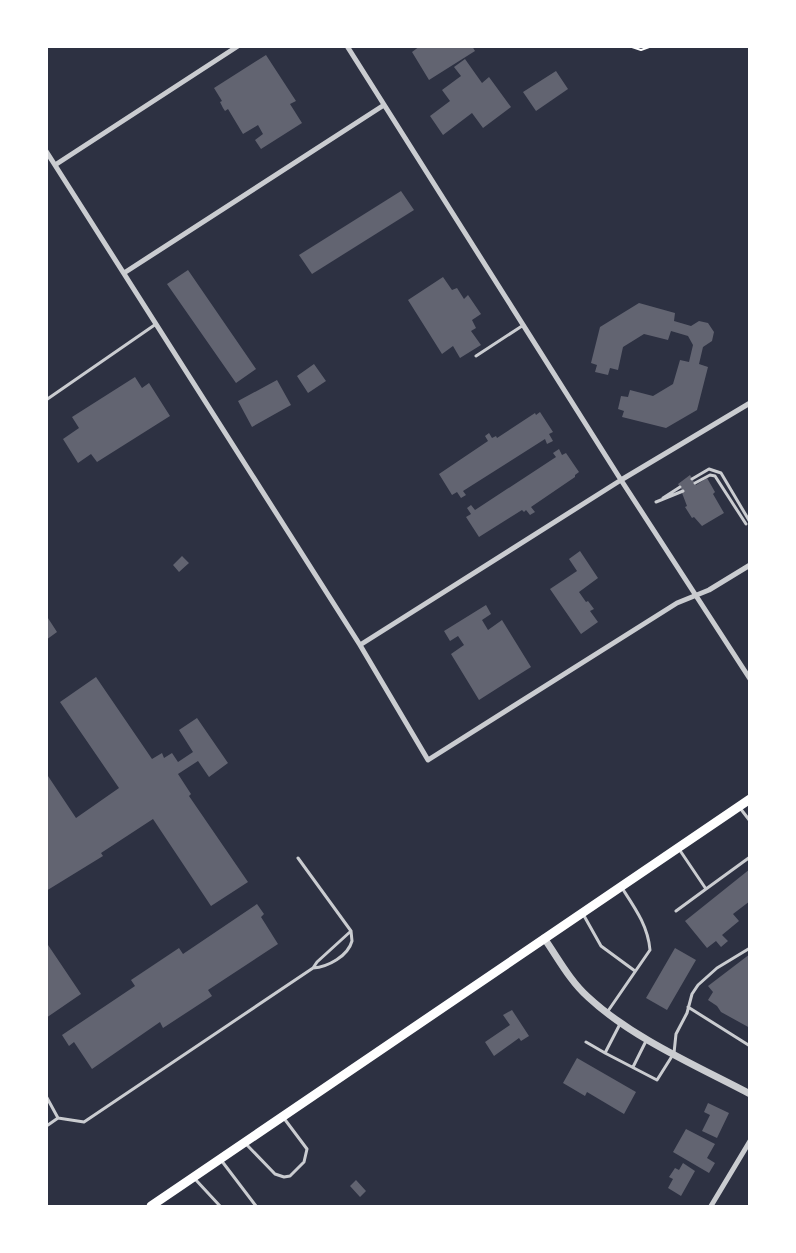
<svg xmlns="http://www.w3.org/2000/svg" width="796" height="1253" font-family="'Times New Roman',serif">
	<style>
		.building { fill: #626471 }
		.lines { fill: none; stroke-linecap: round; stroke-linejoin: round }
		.path { stroke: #fff; stroke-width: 2 }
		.service { stroke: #caccd0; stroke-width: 3 }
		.minor { stroke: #caccd0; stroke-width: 5 }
		.tertiary { stroke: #caccd0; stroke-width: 7 }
		.primary { stroke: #fff; stroke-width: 9 }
	</style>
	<rect width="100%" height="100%" fill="#2d3142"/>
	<path class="building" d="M420,46H472L475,51L429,80L412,52Z
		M266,55L296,101L290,104L302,123L261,149L255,140L263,134L258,125L243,134L228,109L225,111L223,108L220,102L222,101L214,88Z
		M465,59L482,83L489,77L511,107L483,128L472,113L443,135L430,116L450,101L442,90L461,76L454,67Z
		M556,71L568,89L536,111L523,92Z
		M401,191L414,210L312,274L299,255Z
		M188,270L256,369L236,383L167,284Z
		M443,277L452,290L457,288L464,299L468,295L481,314L472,320L476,328L471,331L481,345L460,358L453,346L442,354L408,300Z
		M639,303L675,313L674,321L691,326L699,321L708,323L714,332L712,341L703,347L699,364L708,367L697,410L666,428L622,417L624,411L618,409L621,396L628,397L630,390L653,396L673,384L680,360L689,362L693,345L688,336L671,331L668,340L644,334L623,347L618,370L610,368L608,375L595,372L597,365L591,363L600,327Z
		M314,364L326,381L308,393L297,376Z
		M135,377L142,388L149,383L170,416L97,462L91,454L78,463L63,439L79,428L72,417Z
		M277,380L291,405L252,427L238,401Z
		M540,412L553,432L549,434L553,441L547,444L545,439L463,491L466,495L461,498L457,492L452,495L439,474L488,441L485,436L489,433L492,438L496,436L497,438L535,413L536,415Z
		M559,449L562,455L566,453L579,472L575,475V477L531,507L535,512L530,515L526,510L524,512L522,510L479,537L466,517L471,514L467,508L471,505L475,510L556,457L553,453Z
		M690,475L696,485L707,478L715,492L713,494L724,513L702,526L694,517L692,518L685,507L687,506L682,493L683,492L678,484Z
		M580,551L598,578L579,592L586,602L588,601L594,609L590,611L598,622L581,634L550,589L577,571L569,559Z
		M182,556L189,563L179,572L173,565Z
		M486,605L491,614L482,620L488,630L502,620L531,667L479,700L451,654L464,645L458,636L450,641L444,631Z
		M46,615L57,632L46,640Z
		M96,677L152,759L162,753L164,758L172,753L178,762L193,752L179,730L197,718L228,763L209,777L198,761L178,774L191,794L189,796L248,882L211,906L153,819L101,853L103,856L46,891V773L76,818L119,788L60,702Z
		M750,869V901L733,914L739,921L722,935L728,941L721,947L716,941L707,948L685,921Z
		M257,904L264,914L261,917L278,944L208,990L212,996L163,1028L160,1022L92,1069L74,1042L69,1046L62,1035L135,986L131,980L179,948L183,954Z
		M46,942L81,994L46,1018Z
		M675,948L696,960L667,1010L646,998Z
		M750,954V1028L721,1012L717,1006L708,1000L713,992L708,986Z
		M512,1010L529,1036L521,1041L519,1038L494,1056L485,1042L510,1025L503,1015Z
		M577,1058L636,1092L624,1114L587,1092L585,1096L563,1083Z
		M708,1103L729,1113L717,1138L702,1131L710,1115L704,1112Z
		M686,1129L715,1144L707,1158L715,1163L709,1173L673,1152Z
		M683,1163L695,1171L681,1196L668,1188L673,1179L669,1177L675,1168L679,1170Z
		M356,1180L366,1191L360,1197L350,1186Z"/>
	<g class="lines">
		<path class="path" d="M629,46L641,50L652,46"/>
		<path class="service" d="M476,356L522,326
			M46,400L156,324
			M692,479L709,469L721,473L750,522
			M695,483L710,475L715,476L746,524
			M663,498L680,487
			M656,502L683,491
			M740,808L750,821
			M679,849L706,889L750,857
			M298,858L351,931L352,941C348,956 328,967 313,968
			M676,911L706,889
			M583,914L601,946L635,971
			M688,1007L750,1046
			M608,1011L650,950C648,926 635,908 622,888
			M586,1042L605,1053L620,1024
			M605,1053L657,1080L674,1053L676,1034L687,1013L692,994L698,985L717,968L750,948
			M633,1067L647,1039
			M46,1096L58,1118
			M48,1125L58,1118L84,1122L313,968L317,962L351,931
			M246,1144L275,1174L284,1177L290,1176L304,1162L307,1149L283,1117
			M221,1160L256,1206
			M195,1179L220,1206"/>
		<path class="minor" d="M347,46L621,480L750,679
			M46,151L360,645L428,760L677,603L709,590L750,565
			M55,165L238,46
			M124,273L384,105
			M360,645L621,480L750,403
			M711,1206L750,1141"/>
		<path class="tertiary" d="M544,938C558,958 570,981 588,997C632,1038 697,1066 750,1094"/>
		<path class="primary" d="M151,1206L750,799"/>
	</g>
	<rect width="796" height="1253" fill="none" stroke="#ffffff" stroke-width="96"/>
</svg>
